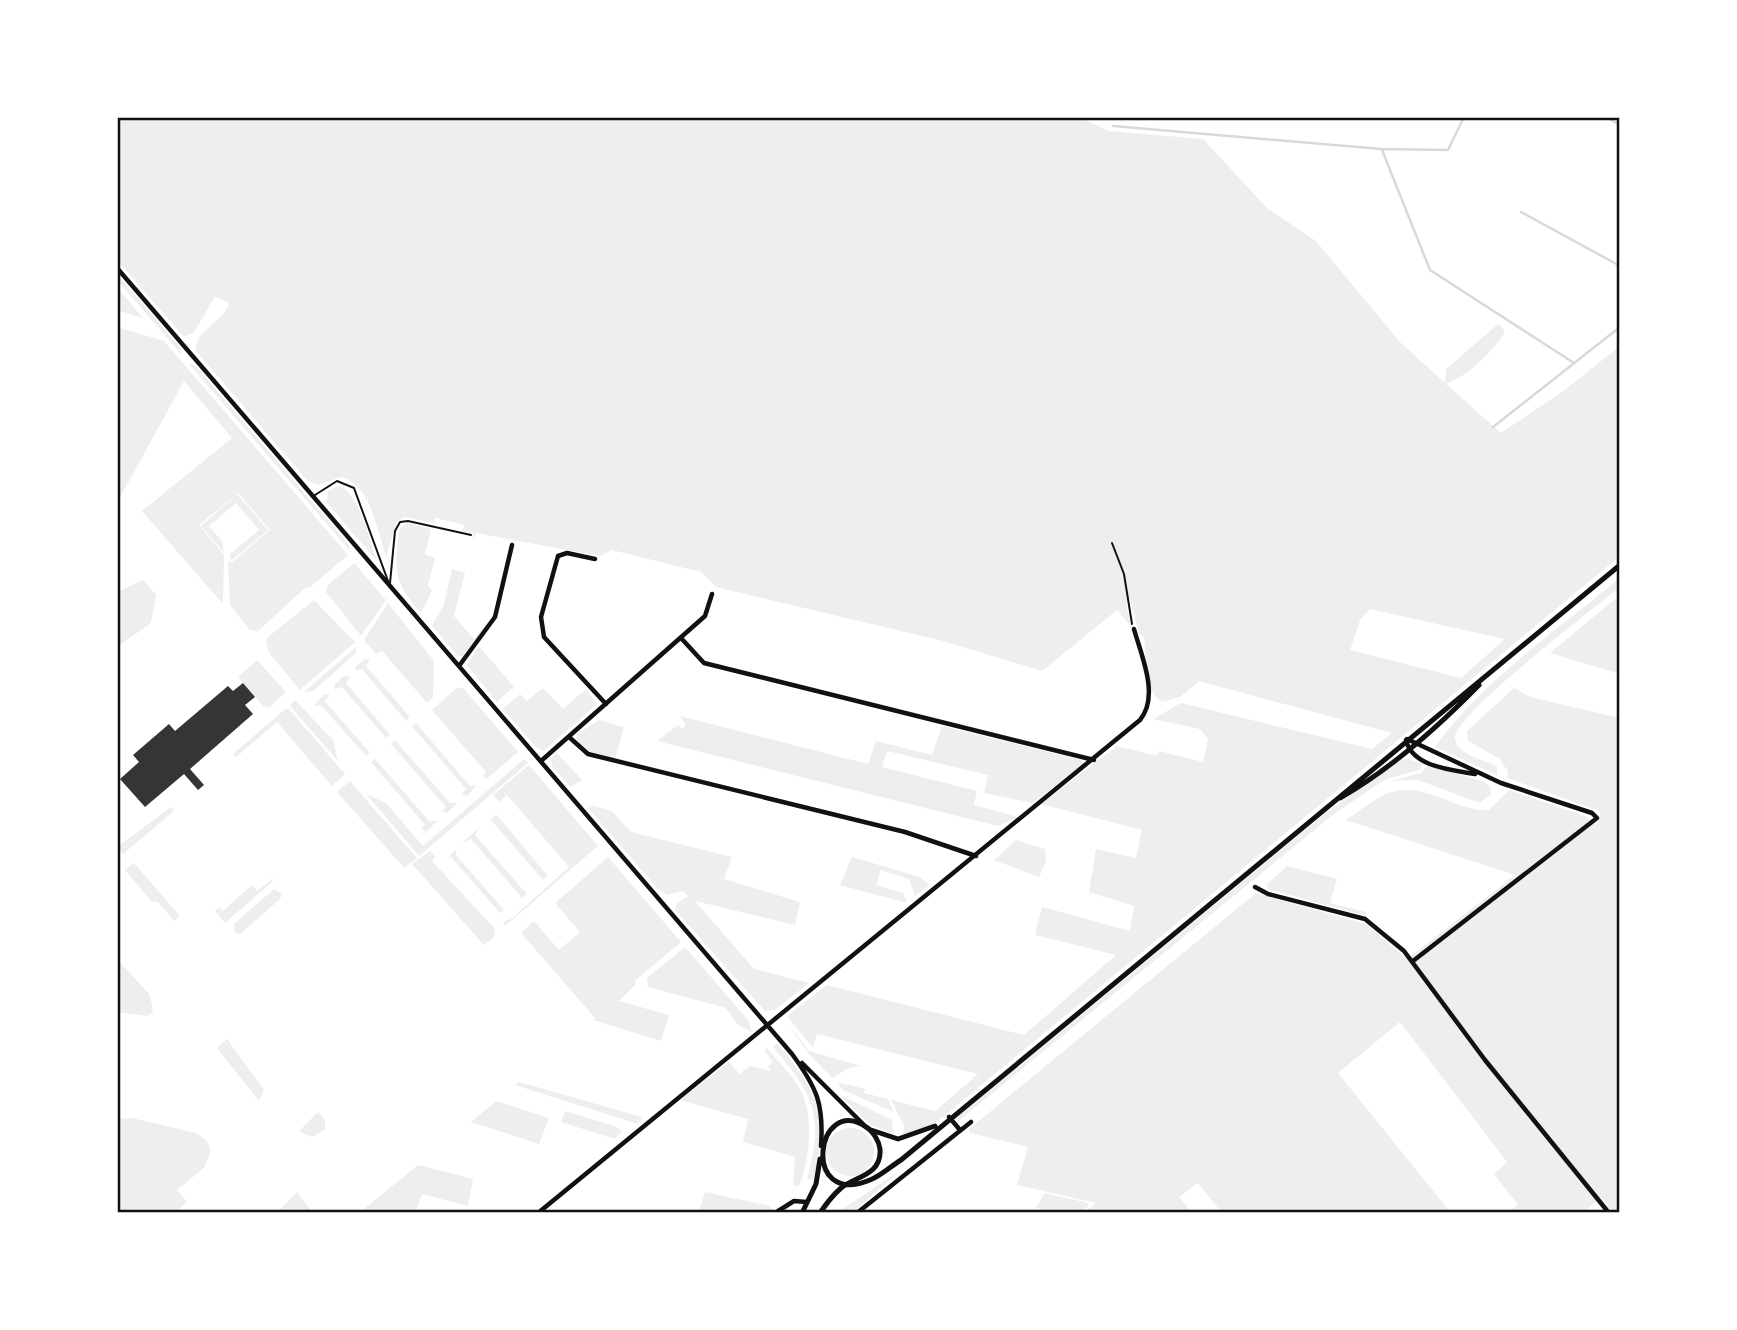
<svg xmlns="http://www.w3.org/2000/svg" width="1737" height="1330" font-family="Spectral,serif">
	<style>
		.green { fill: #eee; fill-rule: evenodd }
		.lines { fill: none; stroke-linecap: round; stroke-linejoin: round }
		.stream { stroke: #d9d9d9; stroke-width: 2.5 }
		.building { fill: #353535 }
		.path { stroke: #111; stroke-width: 2 }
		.service { stroke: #111; stroke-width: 2 }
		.minor { stroke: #111; stroke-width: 4.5 }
		.tertiary { stroke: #111; stroke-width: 5 }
		.neatline { fill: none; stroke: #111; stroke-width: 2.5 }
	</style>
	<rect width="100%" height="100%" fill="#fff"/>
	<path class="green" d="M117,117H1079L1109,131L1203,139L1267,208L1316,241L1400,342L1445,383L1446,369L1498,324L1504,329V334C1490,354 1469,375 1446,384L1501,433L1562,392L1620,346V556L943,1117L923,1130L903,1135L904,1125L891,1100L935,1111L978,1074L817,1034L813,1048L787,1016L827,985L1024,1035L1116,955L1035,935L1042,907L1130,931L1134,906L1089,892L1096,849L1136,858L1142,830L1041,804L1117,746L1157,756L1159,751L1203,762L1208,739L1200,729L1153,719L1181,703L1372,749L1392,733L1199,681L1180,697L1162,702C1143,689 1147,657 1144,637L1139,634L1130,599L1126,602L1134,643L1130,625L1117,610L1042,671L943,641L716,587L701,572L612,550L600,556L476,533L474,540L472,533L462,531L464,525L435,518L434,523L405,517L397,521L386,557C377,530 371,484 341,477L318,485L307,480L196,351C194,330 223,323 229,303L215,297L194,332L184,337L117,260ZM1370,609L1505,639L1461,678L1350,650L1360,620Z
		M117,274L180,347L182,355L117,280Z
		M117,287L143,318L117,310Z
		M117,327L164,341L348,555L309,588L306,587L258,631L250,630L230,605L228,561L231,563L270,530L238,493L199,525L224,555L223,604L142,511L232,438L184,381L117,503Z
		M188,363L196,366L349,545L351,552Z
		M337,486C357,487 371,542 376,560L327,503L328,491Z
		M237,494L268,530L231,561L230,554L259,530L236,503L209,526L222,541L224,553L201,526Z
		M407,523L431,529L425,554L435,558L428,585L432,591L421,613C392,579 395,573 399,530Z
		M354,563L386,600L361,636L326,592L328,585Z
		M452,569L465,573L454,616L474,639L491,619L463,656H458L432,626L444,604Z
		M1620,578V587C1596,607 1452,716 1455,738C1457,756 1485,759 1497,767V775L1435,747C1483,680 1556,631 1620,578Z
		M143,580L156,595L151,623L117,647V592Z
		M1620,595V674L1550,653Z
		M314,600L355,642L300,690L269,653L266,642L268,637Z
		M388,603L434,661L433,698L427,703L382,651L376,654L364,640Z
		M357,646L355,654L313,691L304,692Z
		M479,646L514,687L497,702L467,665Z
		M365,659L370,660L366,666L410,717L406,721L362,669L356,671L355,667Z
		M257,660L286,692L269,708L263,706L238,677Z
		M344,676L350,677L346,683L390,735L386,738L342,687L335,689L334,685Z
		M458,687L464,689L518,752L487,779L483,776L486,772L432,710Z
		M543,688L563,709L586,689L597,704L544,751L536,747L503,709L520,694L527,701Z
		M1514,688L1530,697L1620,718V1213H1614L1601,1198L1582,1213H1549L1546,1209L1545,1213H1507L1518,1205L1494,1174L1507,1162L1400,1022L1338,1073L1451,1213H1222L1198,1183L1179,1197L1192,1213H1084L1096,1203L1017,1185L1028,1147L970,1133L969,1129L1256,893L1366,924L1407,959L1515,875L1346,820C1389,791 1395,780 1447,800C1462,806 1472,811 1489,810L1509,790L1588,817L1589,822L1597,824L1601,815L1599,811L1507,778L1508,772L1500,759L1468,741L1467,731Z
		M324,694L330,695L325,701L370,753L366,756L321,705L314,706Z
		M295,700L333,740L338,761L290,706Z
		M285,709H289L345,774L332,786L277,722L235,758L233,754Z
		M680,716L868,764L876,741L932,755L942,726L1081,760L1083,764L1033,803L984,793L988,775L887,751L882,767L977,791L974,805L1018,817L998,826L657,741L678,725L682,729L686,725Z
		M599,720L624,727L615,759L588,751L576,739L577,734Z
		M416,723L470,786L477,785L467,796L462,794L466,789L412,726Z
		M395,740L450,803H457L447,813L442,811L446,807L391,744Z
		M556,752L582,780L570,787L552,766L551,759Z
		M375,759L429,821H437L426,832L421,829L425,825L371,762Z
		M524,759L528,763L419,856L366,794L386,803L423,846Z
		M1408,759L1423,764L1419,770L1386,779L1334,814L957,1122L959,1116L1327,812L1399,760Z
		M529,765L598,846L505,926L503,922L511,919L569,867L507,795L499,802L493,795Z
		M1427,766L1483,781L1490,787L1491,794L1480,803L1418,780L1391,781L1421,773Z
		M350,781L417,858L404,868L337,792Z
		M594,806L612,811L631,832L732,857L724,879L800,902L795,925L695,901L754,969L809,983L775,1010L765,1011L676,911V904L688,896L684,891L667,895L657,888L588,808Z
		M171,807L174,811L123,854L117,847Z
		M496,814L548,876L543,880L492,821L489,823Z
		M480,827L475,835L527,894L522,898L471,839L462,843Z
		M1016,840L1045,849L1046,862L1039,877L994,860Z
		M430,851L435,857L432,861L494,928L495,936L484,945L412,864Z
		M454,851H457L455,854L504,910L500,913L451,857L447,860Z
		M608,857L681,942L635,981L636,984L619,1001L669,1015L661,1041L593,1020L595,1018L521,933L534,921L559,950L580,932L555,903Z
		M852,857L920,877L929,885L915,896L909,879L881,870L876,885L903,893L907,903L840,885Z
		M134,863L180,916L174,921L158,902H152L125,870Z
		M1287,866L1337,879L1330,903L1366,912V916L1268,889L1267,884Z
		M273,878V881L225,923L215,911L219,907L223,911L252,885L257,891Z
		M274,889L282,894L280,899L240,934L234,932V924Z
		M685,947L748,1020L752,1032L738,1025L726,1008L648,987L647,978Z
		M117,959L150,995L153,1012L147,1016L117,1012Z
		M784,1019L809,1051L861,1066L849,1068L832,1078L809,1054Z
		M227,1039L264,1090L259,1101L217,1048Z
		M777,1043C818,1091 830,1116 813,1180L807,1179C825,1116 813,1094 773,1047Z
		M767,1048C778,1062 793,1075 801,1091C814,1117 810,1160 799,1186L793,1185L795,1157L743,1142L748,1119L680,1100L729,1062L739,1074L750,1066L771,1071L768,1066L773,1062L765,1051Z
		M519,1082L642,1117L638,1124L515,1085Z
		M841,1083L865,1089L864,1093L888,1099L894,1112L843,1090L838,1084Z
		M838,1094L892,1120L893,1134L871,1125Z
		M496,1101L549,1118L539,1144L471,1122Z
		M565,1111L615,1126L622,1131L615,1139L561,1122Z
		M318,1112L325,1120V1130L311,1137L299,1131Z
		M132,1118L196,1133L207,1141L211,1151L204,1168L177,1190L187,1202L174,1213H117V1119Z
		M826 1152a24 24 0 1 1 48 0a24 24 0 1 1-48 0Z
		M418,1165L473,1179L468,1206L422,1194L415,1213H359Z
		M901,1170L852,1213L841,1210Z
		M297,1192L313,1213H277Z
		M705,1192L770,1206L773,1211L698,1213Z
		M1045,1193L1088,1203L1089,1206C1074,1218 1054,1212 1036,1208Z"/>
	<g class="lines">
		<path class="stream" d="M1606,117L1620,125
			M1113,126L1381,149L1448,150L1464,117
			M1382,150L1430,270L1574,363
			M1521,212L1620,266
			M1493,427L1620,327"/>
	</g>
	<path class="building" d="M243,683L255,697L245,705L253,714L190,769L204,785L198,790L184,774L145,807L120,779L139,762L133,755L169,724L175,731L228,686L233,691Z"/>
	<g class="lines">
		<path class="path" d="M1112,543L1124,574L1132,624"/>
		<path class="service" d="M315,495L337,481L354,488L388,581
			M390,583L395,531L400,522L408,521L471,535"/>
		<path class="minor" d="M117,268L792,1054C817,1088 824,1104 821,1146
			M595,559L567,553L558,556L541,617L544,637L606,704
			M681,638L704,663L1094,760
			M459,666L495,617L512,545
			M569,737L588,754L905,832L976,856
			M1407,739L1501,783L1592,813L1597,818L1413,961
			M1406,740C1412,767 1452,770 1475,774
			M541,761L705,616L712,594
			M1255,887L1268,894L1365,919L1404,951L1485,1060L1609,1213
			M802,1063L865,1126
			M949,1117L960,1130
			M538,1213L1140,720C1160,696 1141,655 1134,629
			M775,1213L794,1201L807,1202
			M857,1213L971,1122"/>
		<path class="tertiary" d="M1340,798C1391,769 1438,727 1479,685
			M871,1130L898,1139L935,1126
			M802,1213L816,1184L820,1159
			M820,1213C826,1204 833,1195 841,1188C856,1176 882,1175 880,1149C879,1141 873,1131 866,1127C816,1093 800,1209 870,1180C881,1176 891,1166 901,1160L1620,565"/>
	</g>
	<rect width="1737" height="1330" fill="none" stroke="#ffffff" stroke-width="238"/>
	<rect x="119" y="119" width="1499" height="1092" class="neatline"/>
</svg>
